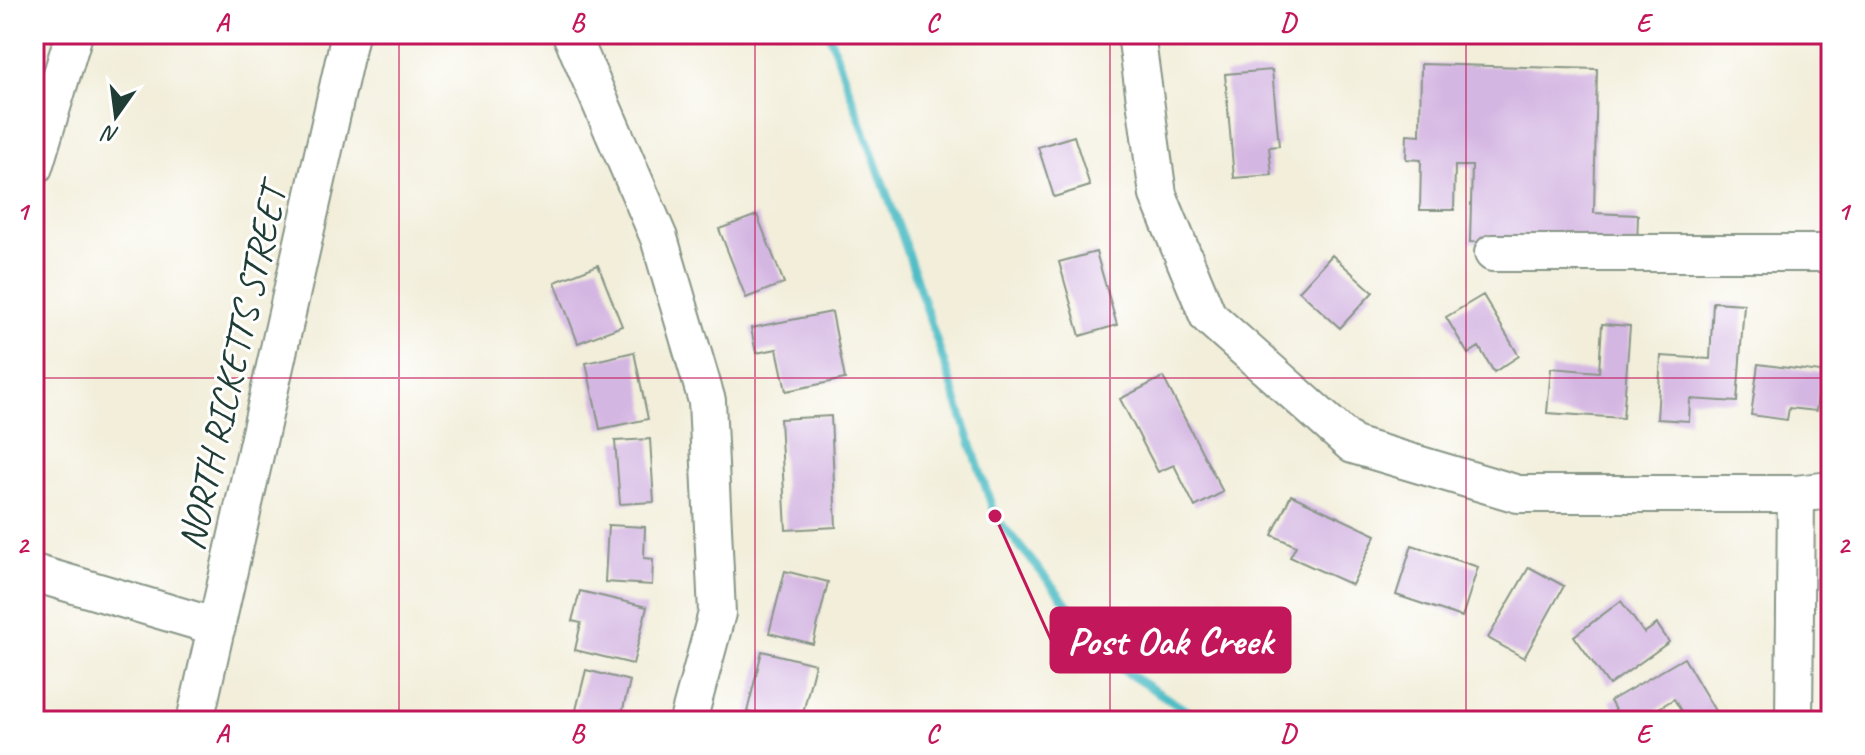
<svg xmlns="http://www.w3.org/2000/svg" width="1865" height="755" font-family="Caveat,sans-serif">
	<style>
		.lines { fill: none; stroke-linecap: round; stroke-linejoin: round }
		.stream { stroke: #4fbdc6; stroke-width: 8 }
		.building { fill: #d4b6e2 }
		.minor-casing { stroke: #889687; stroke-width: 40 }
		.minor { stroke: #fff; stroke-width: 36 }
		.grid { fill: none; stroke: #c2185b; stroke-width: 2; stroke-opacity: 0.55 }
		.labels { text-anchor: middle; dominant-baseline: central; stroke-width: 6; stroke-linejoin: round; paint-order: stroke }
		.street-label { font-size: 38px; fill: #1f3d34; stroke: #fff }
		.leader { fill: none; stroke: #c2185b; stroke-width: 3 }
		.callout-dot { fill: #c2185b; stroke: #fff; stroke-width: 3 }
		.callout { fill: #c2185b; stroke: #c2185b; stroke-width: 3 }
		.callout-label { font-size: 40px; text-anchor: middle; font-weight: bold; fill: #fff }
		.neatline { fill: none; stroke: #c2185b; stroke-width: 3 }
		.grid-label { font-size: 26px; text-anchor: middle; font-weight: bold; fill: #c2185b }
	</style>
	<rect width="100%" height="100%" fill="#fff"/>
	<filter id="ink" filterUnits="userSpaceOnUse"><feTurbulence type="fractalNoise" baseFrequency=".0125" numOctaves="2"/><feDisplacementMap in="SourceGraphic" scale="16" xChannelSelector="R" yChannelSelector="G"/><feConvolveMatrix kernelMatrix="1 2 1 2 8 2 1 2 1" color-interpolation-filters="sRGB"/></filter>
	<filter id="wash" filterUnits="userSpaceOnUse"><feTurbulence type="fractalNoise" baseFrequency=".006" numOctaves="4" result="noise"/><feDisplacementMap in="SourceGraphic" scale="32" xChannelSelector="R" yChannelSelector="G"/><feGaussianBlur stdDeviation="1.8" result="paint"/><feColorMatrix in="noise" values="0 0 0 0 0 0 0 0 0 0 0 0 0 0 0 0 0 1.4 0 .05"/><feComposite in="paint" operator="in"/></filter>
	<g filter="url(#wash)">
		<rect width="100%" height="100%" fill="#f2eeda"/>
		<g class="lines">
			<path class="stream" d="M829,34L901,233L995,516L1121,669L1203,721"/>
		</g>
		<g id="blocks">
			<path class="building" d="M1421,64L1597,69L1594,213L1638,215L1637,246L1470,242L1472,166H1455L1454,210H1420L1421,160L1406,159L1407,134L1420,135Z
				M1272,70L1279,146L1269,147L1272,175L1234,178L1225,74Z
				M1074,136L1090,186L1054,197L1038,147Z
				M757,215L784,283L746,298L719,229Z
				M1096,252L1117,325L1080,336L1059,262Z
				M1332,255L1373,292L1340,328L1299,291Z
				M598,265L622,326L578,343L555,282Z
				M1483,295L1519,356L1494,372L1479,347L1468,354L1446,317Z
				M1713,302L1744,304L1737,402L1690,399L1689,421L1657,419L1661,356L1710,359Z
				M832,312L845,379L786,391L777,349L756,353L751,328Z
				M1602,324L1630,326L1623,418L1547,413L1551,368L1599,372Z
				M634,352L648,419L600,429L586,363Z
				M1758,364L1821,372L1816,411L1789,408L1787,420L1751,415Z
				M1163,377L1223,492L1195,507L1174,465L1158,472L1120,399Z
				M831,416L836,527L786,530L780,419Z
				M650,439L654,502L620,504L615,441Z
				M1291,495L1376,535L1352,585L1290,557L1296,546L1272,535Z
				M608,525L645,527L644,558L653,559L652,585L605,582Z
				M1412,545L1478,567L1462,617L1396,595Z
				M1529,567L1564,586L1524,658L1488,638Z
				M785,571L828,582L813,644L769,633Z
				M580,591L647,607L633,664L575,650L581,623L572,621Z
				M1621,601L1644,633L1657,624L1669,642L1609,685L1574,636Z
				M762,651L815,664L801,721H783L747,712Z
				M1684,658L1721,721H1687L1674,699L1637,721H1621L1610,701Z
				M586,670L630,681L620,721H587L574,718Z"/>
		</g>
	</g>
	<g filter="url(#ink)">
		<use href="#blocks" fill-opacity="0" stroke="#889687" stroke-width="2"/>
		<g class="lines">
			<defs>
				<path id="minor" d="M571,34L659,238L707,401L717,613L688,721
					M1136,34L1158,195L1208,316L1353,445L1518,494H1796L1831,490
					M34,167L74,34
					M1493,253H1831
					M34,573L217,627
					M195,721L350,34
					M1794,721L1796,494"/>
			</defs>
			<use href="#minor" class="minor-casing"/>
			<use href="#minor" class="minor"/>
		</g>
	</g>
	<path class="grid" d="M399,34V721M755,34V721M1110,34V721M1466,34V721M34,378H1831"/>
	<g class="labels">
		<g class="street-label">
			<text transform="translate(232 368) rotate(-77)">NORTH RICKETTS STREET</text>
		</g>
	</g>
	<path class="leader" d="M995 516L1051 640"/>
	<circle class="callout-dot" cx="995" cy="516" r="8"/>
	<rect class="callout" x="1051" y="608" width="239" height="64" rx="8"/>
	<g class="callout-label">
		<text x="1170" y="654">Post Oak Creek</text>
	</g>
	<rect width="1865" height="755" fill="none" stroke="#fff" stroke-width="88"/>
	<g transform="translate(116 116) rotate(194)" stroke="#ffffff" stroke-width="6" paint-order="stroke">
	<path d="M0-6L14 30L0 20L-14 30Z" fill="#1f3d34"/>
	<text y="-12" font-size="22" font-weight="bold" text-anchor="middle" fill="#1f3d34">N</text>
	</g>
	<rect x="44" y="44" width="1777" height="667" class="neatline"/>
	<g class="grid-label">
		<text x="222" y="31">A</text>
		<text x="577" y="31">B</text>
		<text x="932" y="31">C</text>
		<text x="1288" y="31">D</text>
		<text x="1643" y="31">E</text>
		<text x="22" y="220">1</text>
		<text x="1843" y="220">1</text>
		<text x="22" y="553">2</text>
		<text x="1843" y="553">2</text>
		<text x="222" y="742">A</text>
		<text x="577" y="742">B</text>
		<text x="932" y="742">C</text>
		<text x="1288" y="742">D</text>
		<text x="1643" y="742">E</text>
	</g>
</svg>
